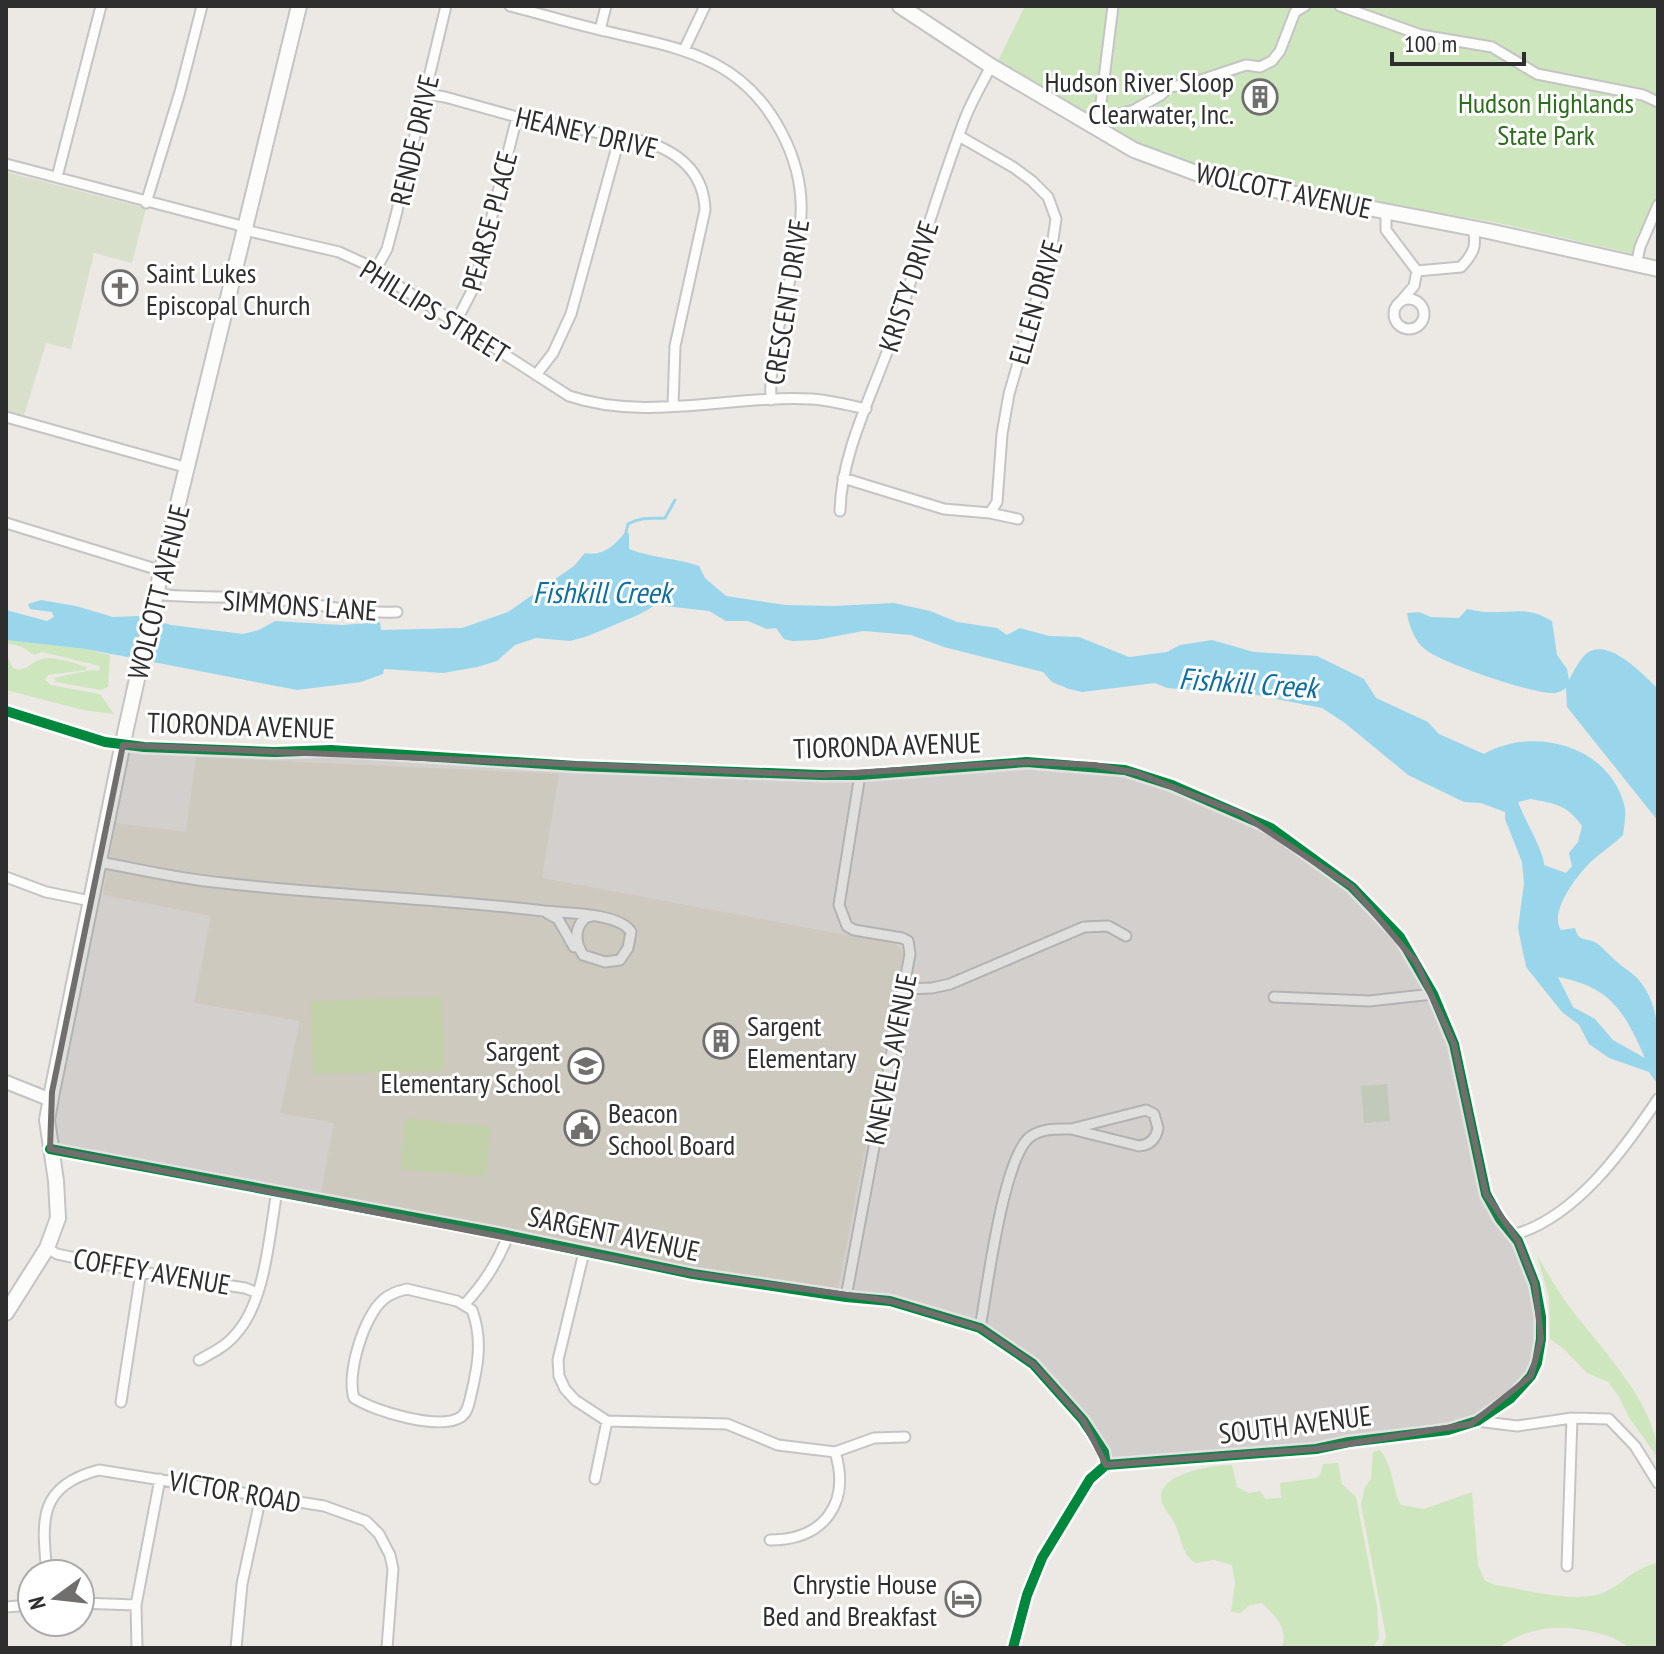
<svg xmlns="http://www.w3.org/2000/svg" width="1664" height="1654" font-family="'PT Sans Narrow',sans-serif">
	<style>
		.education { fill: #e6e0d3 }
		.green { fill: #cee6be }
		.cemetery { fill: #d8e0cc }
		.pitch { fill: #d9eabb }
		.water { fill: #99d6ec; fill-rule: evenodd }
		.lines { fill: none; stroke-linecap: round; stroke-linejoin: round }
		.stream { stroke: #99d6ec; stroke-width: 3 }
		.minor-casing { stroke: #c5c4c5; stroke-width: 13 }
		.tertiary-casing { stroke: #c5c4c5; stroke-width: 16 }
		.secondary-casing { stroke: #c5c4c5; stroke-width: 18 }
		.minor { stroke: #fcfcfb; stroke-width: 9 }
		.tertiary { stroke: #fcfcfb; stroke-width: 12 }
		.secondary { stroke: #fcfcfb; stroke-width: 14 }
		.cycleway-casing { stroke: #fff; stroke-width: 15 }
		.cycleway { stroke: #00873e; stroke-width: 10 }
		.marked { fill: #706f6e; fill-opacity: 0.2; stroke: #706f6e; stroke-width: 6; stroke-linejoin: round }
		.labels { text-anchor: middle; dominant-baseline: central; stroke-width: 6; stroke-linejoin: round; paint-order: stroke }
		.poi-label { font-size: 28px; fill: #2e2e2e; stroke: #fff; text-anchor: end }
		.park-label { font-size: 28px; fill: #2c6e1b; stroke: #fff }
		.street-label { font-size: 28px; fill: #2e2e2e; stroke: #fff }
		.water-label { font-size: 30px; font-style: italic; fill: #0d6fa3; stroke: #fff }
	</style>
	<rect width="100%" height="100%" fill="#ece8e4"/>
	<path class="education" d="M196,757L559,774L542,878L895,944L900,948L903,954L838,1289L696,1268L321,1193L334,1123L280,1113L300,1021L194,1003L211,916L103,895L116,823L186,832Z"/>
	<path class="green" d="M1025,6H1658V199L1634,254L1499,223L1330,194L1174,162L1131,143L997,63Z
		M6,640L86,649L110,655L108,687L100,690L56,682L54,678L91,670L99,671L100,666L42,652L34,655L22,647L6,643Z
		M6,654L13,668C27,673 29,662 42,659C55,656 74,663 87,667L86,670L48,675L45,680L51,685L100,694L114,714L83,710L6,690Z
		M1537,1255C1545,1270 1554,1284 1563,1298C1594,1342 1658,1402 1658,1458L1630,1419L1619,1397L1608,1382L1587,1373L1565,1350L1550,1339L1549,1298Z
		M1380,1450C1393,1466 1392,1488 1401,1505L1424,1509L1472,1492L1478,1565L1485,1581L1496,1585C1528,1590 1581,1606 1609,1590C1626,1580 1637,1567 1658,1563V1648C1650,1648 1641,1649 1633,1648C1625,1647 1619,1640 1611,1637C1572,1624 1533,1622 1499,1648H1381L1386,1637L1361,1504L1365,1487L1371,1479L1373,1452Z
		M1338,1463L1342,1484L1356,1497L1377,1607L1379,1638L1373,1648H1282C1288,1627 1276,1617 1262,1603L1250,1605L1240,1613L1231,1612L1235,1583L1232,1565L1214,1560L1195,1563C1181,1552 1182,1540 1175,1524C1171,1516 1160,1505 1161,1496C1163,1472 1214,1465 1232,1465L1237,1487L1249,1493L1260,1491L1265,1499L1281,1498L1280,1483L1316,1478L1320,1475L1323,1464Z"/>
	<path class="cemetery" d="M6,172L146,208L132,263L94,253L71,349L46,343L23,419L6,413Z
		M1387,1084L1390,1121L1364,1123L1361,1086Z"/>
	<path class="pitch" d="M442,997L444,1071L313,1074L311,1001Z
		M405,1118L491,1127L486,1177L400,1169Z"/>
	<path class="water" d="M626,531L629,534V549C652,558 676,558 699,566L705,578L726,596L785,605L833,606L894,603L930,611L957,622L997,628L1007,635L1020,628L1049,636L1079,637L1129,657L1167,652L1180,645L1212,640L1254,652L1317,656L1364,679L1376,698L1428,722L1439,734L1484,754C1533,726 1608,745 1624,804C1627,813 1624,826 1623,835C1614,844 1603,851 1593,860C1579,872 1548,912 1561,930L1575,928C1579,944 1587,936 1598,944C1604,949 1610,956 1616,961C1622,967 1630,971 1636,977C1664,1006 1658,1048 1658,1085L1649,1072L1609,1058L1589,1044L1579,1025L1562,1012L1526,967L1518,928L1524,883L1522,862L1505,819V812L1481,803L1464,802L1408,775L1345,723L1322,708L1226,689L1202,691L1167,688L1155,683L1082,692L1069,689L1052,682L1043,672L944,647L911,635L863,631L816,640L792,641L784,639L776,628L767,629L748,621H726L709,611L656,605L638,615L588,636L570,641L536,638L515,645L497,661L477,667L443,673L384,669L383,674L361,682L297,690L86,649L6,640V610L47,621L54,617L52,612L30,609L28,604L41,600L76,606L113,617L139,616L171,625L243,634L259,630L275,621L342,625L380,622L381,630L462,628L508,612L574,566L585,553C604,557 617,543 626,531ZM1531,799C1557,804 1567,805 1582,826L1578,842L1569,853L1572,866L1566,873L1544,865C1544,851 1524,819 1518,802ZM1558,977C1611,987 1624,1011 1645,1058L1613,1040L1595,1019L1573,1007Z
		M1467,609C1474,610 1481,612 1487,612C1513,613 1528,606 1552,621L1557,655L1567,669L1569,680C1574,671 1579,660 1587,653C1609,637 1644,675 1658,689V821L1567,707L1566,688C1563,690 1560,692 1555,693C1535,695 1442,663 1426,650C1415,642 1409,626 1407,613L1419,612L1431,617L1459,618Z"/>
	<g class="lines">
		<path class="stream" d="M626,532L628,524C642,516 652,519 665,518L675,500"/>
		<defs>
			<path id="minor" d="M510,6C542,14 573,24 605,31C642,40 681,46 715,64C772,94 808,164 800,227C793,286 768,341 771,400
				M1340,6L1421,35L1492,47L1537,74L1643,95L1658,102
				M600,30L606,6
				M684,50L705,6
				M426,94L445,97L517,117L647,142C680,153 704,173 705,210L675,346L673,406
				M1099,119L1113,6
				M1092,126L1099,119L1134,110L1161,95L1169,87L1189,84L1246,65L1260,67L1272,61L1280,51L1295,12L1305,6
				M959,136L1013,167L1032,181L1048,197L1056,219L1052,246L1009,394L1002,434L997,502L990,513
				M6,164L238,225L253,232L339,252L363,263L569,396C647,422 730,395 811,399C829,400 848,405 866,409
				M57,177L101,6
				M146,203L180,92L202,6
				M1386,211V230L1417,271L1414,286L1401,301
				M1636,265L1640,247L1658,205
				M375,271L387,249L395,219L446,6
				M1417,271L1461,267C1474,253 1477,246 1473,228
				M1394 314a15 15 0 1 1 30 0a15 15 0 1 1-30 0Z
				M452,321L461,312L474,287L517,117
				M536,375L553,353L571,314L620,136
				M6,417L188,468
				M843,478L944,509L990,513L1018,519
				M840,511C841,451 876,387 895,330C918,260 938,190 964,121C971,102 982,84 991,66
				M6,523L162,571
				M156,594C195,599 235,595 274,599C315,603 354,614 397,612
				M6,711L105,742L144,747L274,752L331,750L576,766L821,775H860L1027,762L1125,770L1172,785L1271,828L1352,887L1400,937L1433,994L1454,1044L1486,1194L1500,1219L1518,1241L1535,1284L1541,1317V1339L1537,1363L1531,1376L1511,1398L1477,1421L1448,1430L1349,1442L1316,1449L1106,1465L1090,1479L1042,1558L1027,1595L1013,1648
				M99,862C138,869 176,878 214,882C324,895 435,898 544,911C566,913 620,913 631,932L628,948L620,960L605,962L583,955C575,942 574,929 585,918L592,916
				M6,877L46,892L91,901
				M547,913L558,919L574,947
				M904,989L932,988L950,984L1084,927L1108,926L1126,936
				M1274,997L1369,1001L1433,994
				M1146,1110L1154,1114L1158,1128C1156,1139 1150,1145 1139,1146L1071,1129Z
				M50,1149L497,1233L693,1274L846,1297L890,1301L980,1328L1033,1364L1083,1420L1104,1452L1106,1465
				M1513,1235C1575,1218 1623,1151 1658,1099
				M47,1248L57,1254L141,1272L245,1288L258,1293
				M584,1252L558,1360L559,1376L565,1389L575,1400L607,1421L727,1424L778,1445L835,1452C851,1503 824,1540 770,1540
				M407,1289L457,1301L472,1310C483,1339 478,1366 471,1395C469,1403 468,1412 461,1417C439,1431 374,1411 354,1398C346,1374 364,1315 384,1299C391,1293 398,1291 407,1289Z
				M846,1297L910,954L908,941L902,938L854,930L847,926L839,905L860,775
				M465,1304C485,1282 497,1263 508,1236
				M980,1328C987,1290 1003,1158 1030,1137C1042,1128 1057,1129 1071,1129
				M199,1360C212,1353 226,1346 235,1335C266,1302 269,1235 277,1191
				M121,1402L141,1272
				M1477,1421L1517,1426L1572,1418L1609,1419L1635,1446L1658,1483
				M835,1452L874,1438L905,1437
				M595,1479L607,1421
				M1567,1566L1572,1418
				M47,1574C42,1521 37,1486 99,1470L324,1506L366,1521L379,1534L390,1555L393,1569L387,1648
				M80,1603L136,1605
				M6,1607L32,1605
				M137,1648L136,1605L160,1479
				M236,1648L242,1584L261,1496"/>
			<path id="tertiary" d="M6,1082L51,1100"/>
			<path id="secondary" d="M900,6L991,66L1134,150L1207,177L1488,231L1658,269
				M6,1313L47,1248L58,1218L56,1181L47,1120L52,1092L125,733L156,594L299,6"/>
		</defs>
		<use href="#minor" class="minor-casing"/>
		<use href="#tertiary" class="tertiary-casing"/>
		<use href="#secondary" class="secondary-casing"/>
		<use href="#minor" class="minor"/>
		<use href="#tertiary" class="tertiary"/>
		<use href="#secondary" class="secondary"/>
		<defs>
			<path id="cycleway" d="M6,711L105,742L144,747L274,752L331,750L576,766L821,775H860L1027,762L1125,770L1172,785L1271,828L1352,887L1400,937L1433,994L1454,1044L1486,1194L1500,1219L1518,1241L1535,1284L1541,1317V1339L1537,1363L1531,1376L1511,1398L1477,1421L1448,1430L1349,1442L1316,1449L1106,1465L1090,1479L1042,1558L1027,1595L1013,1648
				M50,1149L497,1233L693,1274L846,1297L890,1301L980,1328L1033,1364L1083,1420L1104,1452L1106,1465"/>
		</defs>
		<use href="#cycleway" class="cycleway-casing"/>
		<use href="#cycleway" class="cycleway"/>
	</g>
	<path class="marked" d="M123,745L821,775L1027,762L1094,765L1137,773L1242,814L1352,887L1416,962L1454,1044L1486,1194L1518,1241L1535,1284L1541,1339L1531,1376L1471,1424L1316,1449L1106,1465L1083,1420L1033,1364L980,1328L890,1301L693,1274L50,1149L52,1092Z"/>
	<defs>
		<symbol id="building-ring" viewBox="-11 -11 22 22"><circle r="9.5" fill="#fff" stroke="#706f6e" stroke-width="1.5"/><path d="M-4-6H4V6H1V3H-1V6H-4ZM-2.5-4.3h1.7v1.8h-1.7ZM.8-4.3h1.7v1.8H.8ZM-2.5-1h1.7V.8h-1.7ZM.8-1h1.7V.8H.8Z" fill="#706f6e"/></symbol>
		<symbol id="church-ring" viewBox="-11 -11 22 22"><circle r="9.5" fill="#fff" stroke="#706f6e" stroke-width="1.5"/><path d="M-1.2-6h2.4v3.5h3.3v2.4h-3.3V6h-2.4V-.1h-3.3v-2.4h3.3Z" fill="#706f6e"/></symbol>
		<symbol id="school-ring" viewBox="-11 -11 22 22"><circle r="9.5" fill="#fff" stroke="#706f6e" stroke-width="1.5"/><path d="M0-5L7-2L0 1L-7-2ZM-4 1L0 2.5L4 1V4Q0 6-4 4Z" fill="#706f6e"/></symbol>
		<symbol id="civic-ring" viewBox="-11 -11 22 22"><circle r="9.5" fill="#fff" stroke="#706f6e" stroke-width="1.5"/><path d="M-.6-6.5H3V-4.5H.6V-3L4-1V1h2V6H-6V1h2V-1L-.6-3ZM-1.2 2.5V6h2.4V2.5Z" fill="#706f6e"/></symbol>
		<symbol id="hotel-ring" viewBox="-11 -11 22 22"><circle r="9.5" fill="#fff" stroke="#706f6e" stroke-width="1.5"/><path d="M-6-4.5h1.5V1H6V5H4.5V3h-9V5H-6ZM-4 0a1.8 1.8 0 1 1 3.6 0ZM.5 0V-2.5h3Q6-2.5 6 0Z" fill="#706f6e"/></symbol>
	</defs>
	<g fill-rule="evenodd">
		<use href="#building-ring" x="1240" y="77" width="40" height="40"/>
		<use href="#church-ring" x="100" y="268" width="40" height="40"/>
		<use href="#building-ring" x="701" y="1021" width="40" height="40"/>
		<use href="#school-ring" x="566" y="1046" width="40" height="40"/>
		<use href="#civic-ring" x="562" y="1108" width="40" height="40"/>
		<use href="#hotel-ring" x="943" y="1579" width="40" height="40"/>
	</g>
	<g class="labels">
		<g class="poi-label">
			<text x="1234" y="81">Hudson River Sloop<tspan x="1234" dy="32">Clearwater, Inc.</tspan></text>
			<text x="146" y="272" text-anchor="start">Saint Lukes<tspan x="146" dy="32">Episcopal Church</tspan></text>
			<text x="747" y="1025" text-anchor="start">Sargent<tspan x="747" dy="32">Elementary</tspan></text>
			<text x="560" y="1050">Sargent<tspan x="560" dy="32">Elementary School</tspan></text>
			<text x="608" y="1112" text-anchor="start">Beacon<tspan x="608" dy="32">School Board</tspan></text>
			<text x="937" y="1583">Chrystie House<tspan x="937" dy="32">Bed and Breakfast</tspan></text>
		</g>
		<g class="park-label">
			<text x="1546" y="102">Hudson Highlands<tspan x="1546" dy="32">State Park</tspan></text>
		</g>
		<g class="street-label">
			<text transform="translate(587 132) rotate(13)">HEANEY DRIVE</text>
			<text transform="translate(414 140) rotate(-77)">RENDE DRIVE</text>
			<text transform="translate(1284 190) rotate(12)">WOLCOTT AVENUE</text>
			<text transform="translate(489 221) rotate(-75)">PEARSE PLACE</text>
			<text transform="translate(908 286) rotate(-72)">KRISTY DRIVE</text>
			<text transform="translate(786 302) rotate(-81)">CRESCENT DRIVE</text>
			<text transform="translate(1035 302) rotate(-74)">ELLEN DRIVE</text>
			<text transform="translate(435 311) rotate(32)">PHILLIPS STREET</text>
			<text transform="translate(158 592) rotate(-76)">WOLCOTT AVENUE</text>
			<text transform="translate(300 605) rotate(4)">SIMMONS LANE</text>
			<text transform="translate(241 725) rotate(2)">TIORONDA AVENUE</text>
			<text transform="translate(887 745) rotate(-2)">TIORONDA AVENUE</text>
			<text transform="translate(890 1059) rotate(-79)">KNEVELS AVENUE</text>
			<text transform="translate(614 1233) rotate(12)">SARGENT AVENUE</text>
			<text transform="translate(152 1271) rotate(10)">COFFEY AVENUE</text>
			<text transform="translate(1295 1424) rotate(-7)">SOUTH AVENUE</text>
			<text transform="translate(235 1491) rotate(10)">VICTOR ROAD</text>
		</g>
		<g class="water-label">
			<text x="602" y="591">Fishkill Creek</text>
			<text transform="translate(1248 682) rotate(4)">Fishkill Creek</text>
		</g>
	</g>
	<rect width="1664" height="1654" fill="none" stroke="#2e2e2e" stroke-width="16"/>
	<g transform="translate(56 1598) rotate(255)"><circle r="38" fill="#ffffff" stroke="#ababab" stroke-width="2"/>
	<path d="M0-6L14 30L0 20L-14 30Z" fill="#706f6e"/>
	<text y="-12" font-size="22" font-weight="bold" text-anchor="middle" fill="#2e2e2e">N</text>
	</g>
	<path d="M1392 52v12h132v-12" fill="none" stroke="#2e2e2e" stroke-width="4"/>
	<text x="1404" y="52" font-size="24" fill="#2e2e2e" stroke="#ffffff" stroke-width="6" paint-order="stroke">100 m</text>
</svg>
